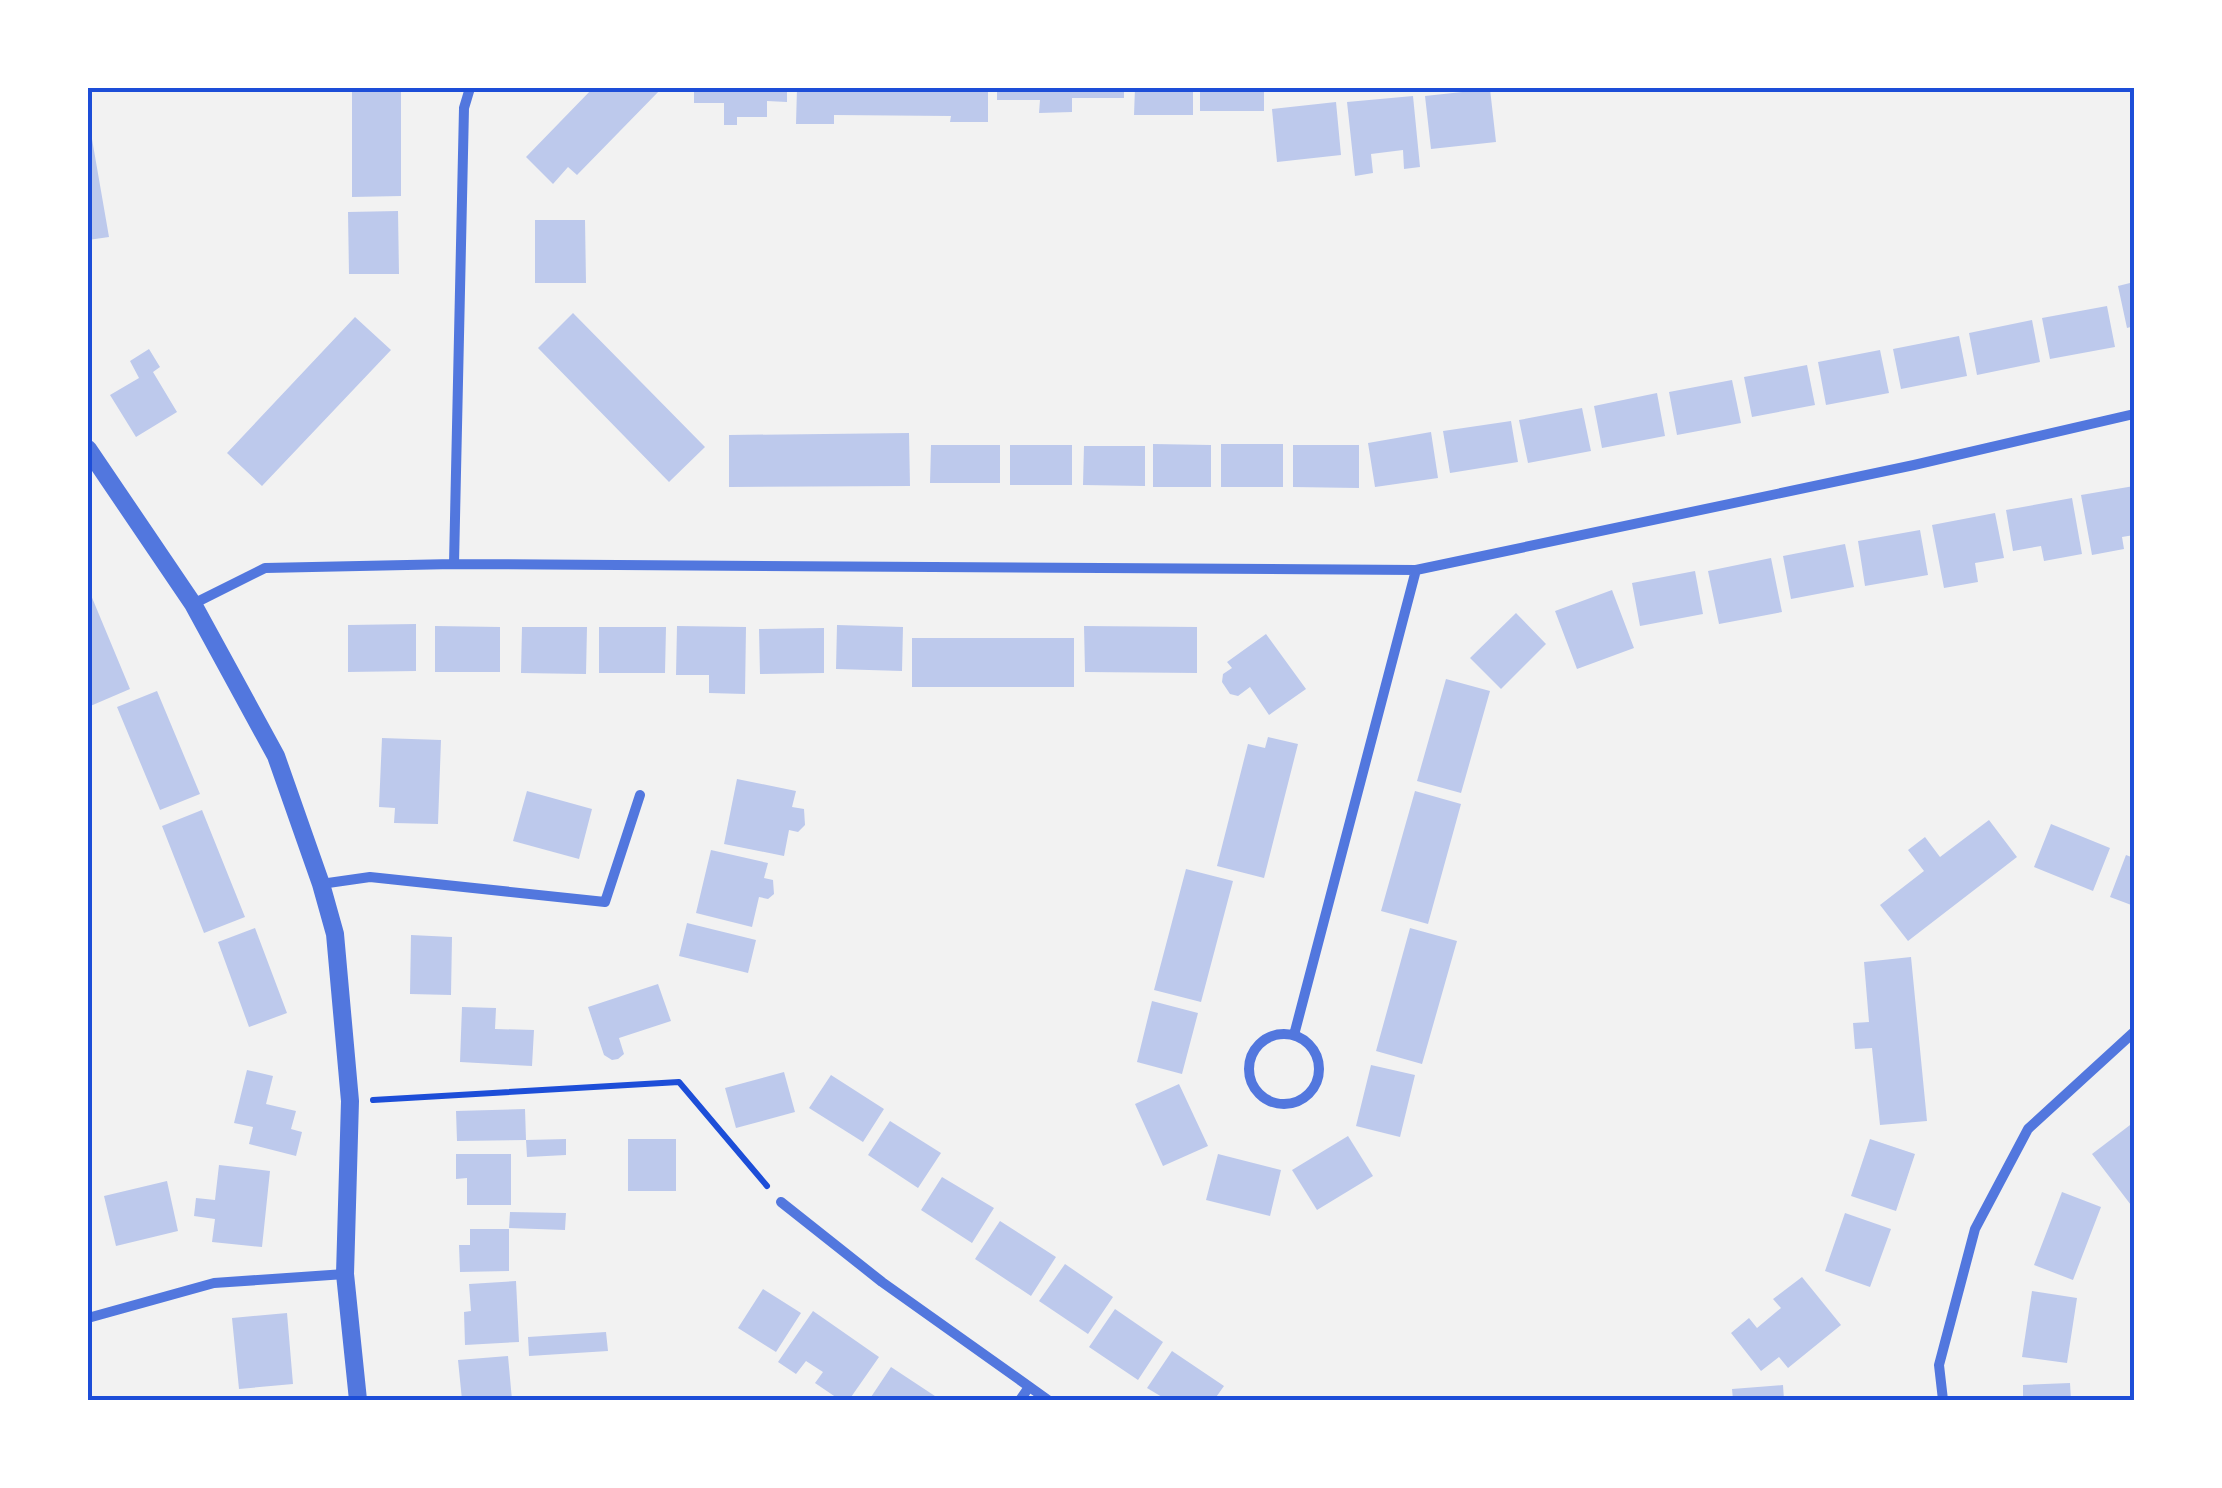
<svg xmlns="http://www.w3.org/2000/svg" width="2222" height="1488" font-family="Merriweather,serif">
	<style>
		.building { fill: #bdc9ec }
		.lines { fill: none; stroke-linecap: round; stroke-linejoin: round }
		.path { stroke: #1d4ed8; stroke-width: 6 }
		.minor { stroke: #5277de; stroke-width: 10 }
		.tertiary { stroke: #5277de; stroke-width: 18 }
		.neatline { fill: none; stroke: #1d4ed8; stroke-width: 4 }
	</style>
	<rect width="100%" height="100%" fill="#f2f2f2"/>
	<path class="building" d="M352,88H401V196L352,197Z
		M593,88H662L577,175L568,167L553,184L526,157Z
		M694,88H787V102L767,101V117H737V125H724V103H694Z
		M797,88H988V122H950L951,116L834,115V124H796Z
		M997,88H1124V98H1072V112L1039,113L1040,100H997Z
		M1135,88H1193V115H1134Z
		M1200,88H1264V111H1200Z
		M1490,89L1496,142L1431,149L1425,96Z
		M1413,96L1420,167L1404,169L1403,150L1371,154L1373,173L1355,176L1347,102Z
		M1336,102L1341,155L1277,162L1272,109Z
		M88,116L109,237L88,240Z
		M398,211L399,274H349L348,212Z
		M535,220H585L586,283H535Z
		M2134,282V326L2127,328L2118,286Z
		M2107,306L2115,347L2050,359L2042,318Z
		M573,313L705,447L669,482L538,348Z
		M355,317L391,350L262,486L227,453Z
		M2032,320L2040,362L1977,375L1969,333Z
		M1959,336L1967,376L1901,389L1893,349Z
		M149,349L160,367L153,372L177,412L136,437L110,395L139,378L130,361Z
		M1880,350L1889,393L1826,405L1818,362Z
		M1807,365L1815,405L1752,417L1744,377Z
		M1732,380L1741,423L1677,435L1669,392Z
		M1657,393L1665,436L1602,448L1594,406Z
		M1582,408L1591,451L1528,463L1519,420Z
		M1511,421L1518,462L1450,473L1443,431Z
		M1431,432L1438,478L1375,487L1368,443Z
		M909,433L910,486L729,487V435Z
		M1153,444L1211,445V487H1153Z
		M1221,444H1283V487H1221Z
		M931,445H1000V483H930Z
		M1010,445H1072V485H1010Z
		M1293,445H1359V488L1293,487Z
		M1084,446H1145V486L1083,485Z
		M2134,486V535L2122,537L2124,549L2092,555L2081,495Z
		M2072,498L2082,554L2044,561L2041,546L2013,551L2006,510Z
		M1995,513L2004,558L1975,563L1978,582L1944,588L1932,525Z
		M1920,530L1928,575L1865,586L1858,541Z
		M1845,544L1854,587L1791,599L1783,556Z
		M1771,558L1782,612L1719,624L1708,571Z
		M1695,571L1703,614L1640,626L1632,583Z
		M88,588L130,689L88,707Z
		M1612,590L1634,648L1577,669L1555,611Z
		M1516,613L1546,644L1501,689L1470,658Z
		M416,624V671L348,672V625Z
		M837,625L903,627L902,671L836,669Z
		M435,626L500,627V672H435Z
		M677,626L746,627L745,694L709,693V675H676Z
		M1084,626L1197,627V673L1085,672Z
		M522,627H587L586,674L521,673Z
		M599,627H666L665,673H599Z
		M824,628V673L760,674L759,629Z
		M1266,634L1306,689L1269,715L1250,687L1238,696L1230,694L1222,682L1223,674L1232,668L1227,662Z
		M912,638H1074V687H912Z
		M1446,679L1490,691L1461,793L1417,781Z
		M157,691L200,794L160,810L117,707Z
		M1268,737L1298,744L1264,878L1217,866L1248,744L1265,748Z
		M382,738L441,740L438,824L394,823L395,808L379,807Z
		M737,779L796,791L792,807L804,809L805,825L798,832L789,830L784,856L724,844Z
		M527,791L592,809L579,859L513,841Z
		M1415,791L1461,804L1428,924L1381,911Z
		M202,810L245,917L204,933L162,826Z
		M1989,820L2017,857L1908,941L1880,905L1924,871L1908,850L1925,837L1940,857Z
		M2051,824L2110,848L2093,891L2034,867Z
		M711,850L768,863L764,878L773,880L774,894L768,899L759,897L752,927L696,913Z
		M2126,855L2134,858V906L2110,897Z
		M1186,869L1233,881L1201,1002L1154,990Z
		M687,923L756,940L748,973L679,956Z
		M255,928L287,1013L249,1027L218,942Z
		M1410,928L1457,941L1422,1064L1376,1051Z
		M411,935L452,937L451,995L410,994Z
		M1911,957L1927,1121L1880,1125L1872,1048L1855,1049L1853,1023L1869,1022L1864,962Z
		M658,984L671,1021L619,1038L624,1054L618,1059L612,1060L604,1055L588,1007Z
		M1152,1001L1198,1013L1182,1074L1137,1062Z
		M462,1007L496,1008L495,1029L534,1030L532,1066L460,1062Z
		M1371,1065L1415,1075L1400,1137L1356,1126Z
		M247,1070L273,1076L266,1104L296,1111L291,1129L302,1132L296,1156L249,1144L253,1127L234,1123Z
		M784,1072L795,1112L736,1128L725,1088Z
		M831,1075L884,1109L863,1142L809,1108Z
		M1179,1084L1208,1146L1163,1166L1135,1104Z
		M525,1109L526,1140L457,1141L456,1111Z
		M890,1121L941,1153L918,1188L868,1155Z
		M2134,1122V1209L2092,1154Z
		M1348,1136L1373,1176L1317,1210L1292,1170Z
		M566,1139V1155L527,1157L526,1140Z
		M628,1139H676V1191H628Z
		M1870,1139L1915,1154L1896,1211L1851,1196Z
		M456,1154H511V1205H467V1178L456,1179Z
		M1218,1154L1281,1170L1270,1216L1206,1200Z
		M219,1165L270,1171L262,1247L212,1242L215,1219L194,1216L196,1198L215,1200Z
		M942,1177L994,1208L972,1243L921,1210Z
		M167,1181L178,1231L116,1246L104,1196Z
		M2062,1192L2101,1207L2073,1280L2034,1265Z
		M510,1212L566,1213L565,1230L509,1228Z
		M1845,1213L1891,1229L1870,1287L1825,1271Z
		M1000,1221L1056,1257L1031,1296L975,1259Z
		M470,1229H509V1271L460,1272L459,1245H470Z
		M1065,1264L1113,1297L1088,1334L1039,1301Z
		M1802,1277L1841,1325L1788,1368L1779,1357L1761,1371L1731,1333L1749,1318L1757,1328L1781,1308L1773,1299Z
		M516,1281L519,1342L465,1345L464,1312L471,1311L469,1284Z
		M763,1289L801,1313L776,1352L738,1328Z
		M2032,1291L2077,1298L2067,1363L2022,1357Z
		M1115,1309L1163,1342L1138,1380L1089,1347Z
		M813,1311L879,1357L849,1400H840L815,1383L823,1372L806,1361L796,1374L778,1362Z
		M287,1313L293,1384L239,1389L232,1318Z
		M606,1332L608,1351L529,1356L528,1337Z
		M1172,1351L1224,1386L1214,1400H1167L1147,1388Z
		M508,1356L512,1400H462L458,1360Z
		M891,1367L941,1400H869Z
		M2070,1383L2071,1400H2023V1385Z
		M1783,1385L1784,1400H1733L1732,1389Z"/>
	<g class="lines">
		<path class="path" d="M373,1100L679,1082L767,1186"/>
		<path class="minor" d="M454,564L464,108L470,88
			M193,604L265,568L454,564L1416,570L1914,465L2134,414
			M321,884L370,877L605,902L640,795
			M1249 1069a35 35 0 1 1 70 0a35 35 0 1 1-70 0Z
			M1294,1035L1416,570
			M781,1202L882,1282L1048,1400
			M88,1318L214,1283L345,1274
			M1020,1400L1029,1387
			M1943,1400L1939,1365L1975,1229L2028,1129L2134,1032"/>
		<path class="tertiary" d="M88,449L193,604L276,756L321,884L335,934L350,1101L345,1274L358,1400"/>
	</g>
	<rect width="2222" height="1488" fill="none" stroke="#ffffff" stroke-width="180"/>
	<rect x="90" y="90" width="2042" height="1308" class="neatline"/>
</svg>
